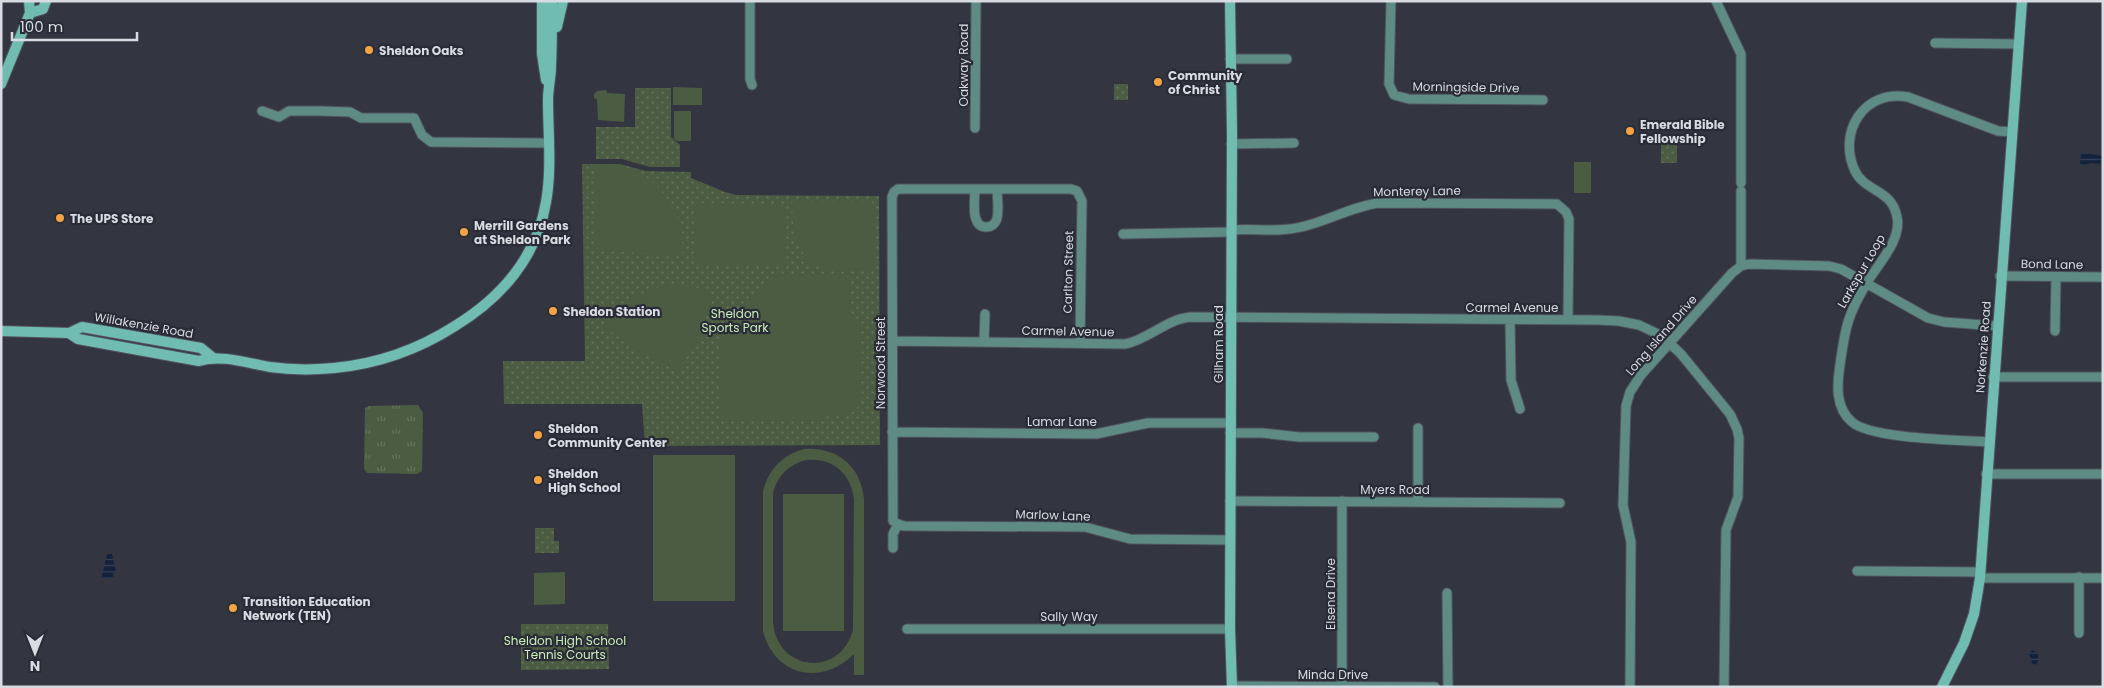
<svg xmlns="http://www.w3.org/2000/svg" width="2104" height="688" font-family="Poppins,sans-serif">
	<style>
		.grass { fill: url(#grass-tufts) }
		.park { fill: url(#park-dots) }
		.garden { fill: #4c5c42; fill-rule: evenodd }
		.water { fill: url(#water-rules) }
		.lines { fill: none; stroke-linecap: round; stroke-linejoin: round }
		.street-casing { stroke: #51545e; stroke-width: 11 }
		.secondary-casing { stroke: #51545e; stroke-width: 12 }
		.street { stroke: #5e8c85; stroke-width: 9 }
		.secondary { stroke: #71bcb1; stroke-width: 10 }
		.poi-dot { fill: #f4a344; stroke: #292c37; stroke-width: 2 }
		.labels { text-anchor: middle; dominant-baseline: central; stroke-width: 4.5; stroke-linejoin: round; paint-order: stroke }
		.poi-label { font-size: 12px; font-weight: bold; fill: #d9dbe2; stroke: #292c37; text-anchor: start }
		.street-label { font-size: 12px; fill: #d9dbe2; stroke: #292c37 }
		.park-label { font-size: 12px; fill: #caedb6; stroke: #292c37 }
	</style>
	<defs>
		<pattern id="grass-tufts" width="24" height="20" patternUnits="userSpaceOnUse" patternTransform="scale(1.25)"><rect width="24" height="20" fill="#4c5c42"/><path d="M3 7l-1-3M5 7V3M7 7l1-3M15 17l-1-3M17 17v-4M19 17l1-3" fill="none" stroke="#65735d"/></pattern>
		<pattern id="park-dots" width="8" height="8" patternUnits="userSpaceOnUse" patternTransform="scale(1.25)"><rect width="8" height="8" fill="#4c5c42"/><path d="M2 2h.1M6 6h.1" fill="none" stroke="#65735d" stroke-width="1.8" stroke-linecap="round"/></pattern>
		<pattern id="water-rules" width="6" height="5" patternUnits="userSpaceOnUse" patternTransform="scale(1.25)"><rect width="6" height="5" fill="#13223b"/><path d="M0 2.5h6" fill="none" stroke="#354257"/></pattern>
	</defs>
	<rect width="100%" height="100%" fill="#333641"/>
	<path class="grass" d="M418,405L423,413L422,471L417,474L367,473L364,469L365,408L369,406Z"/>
	<path class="park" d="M1114,84H1128V100H1114Z
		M635,88H671V137L680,145V167H650L622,159H596V127H635Z
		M1661,138H1677V163H1661Z
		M582,164H620L646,171L691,172V178L725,192L736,195L879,196L880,445L645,446L642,404H504L503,361H585Z
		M535,528H554V541H559V553H535Z
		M521,624H608L609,669L521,670Z"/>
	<path class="garden" d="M673,87L702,88V105H673Z
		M606,90L607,93L625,94L624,122L598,120L597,99L594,98V94L597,91Z
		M674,111H691V141H677L674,139Z
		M1574,162H1591V193H1574Z
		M596,166C603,166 612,165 619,166C649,170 677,203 682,231C683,239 682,247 683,255L601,251L596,247Z
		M792,202H872L876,206L875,269C861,269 828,273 816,266C796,255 792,223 792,202Z
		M696,203L786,204L785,265H695Z
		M770,276L849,277V319H860L859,406L848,416H826L825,421L728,419L720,412V329Z
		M666,285L698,288L714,296L698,339L679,369L675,370L642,353L606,328C617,304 641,291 666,285Z
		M804,449C837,447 861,466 864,499V675H854V654C822,686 775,677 763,631V491C769,469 782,455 804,449ZM806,460C832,457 851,473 854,499L853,630C840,678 777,672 773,622V493C778,475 788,465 806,460Z
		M653,455H735V601H653Z
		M783,494H844V631H783Z
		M565,572V604L534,605V573Z
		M603,631L604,661H590V632Z
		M526,632H539L540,662H526Z
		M547,632H561V661L547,662Z
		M568,632H582V661L568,662Z"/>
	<path class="water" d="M2081,152L2102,156L2100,164L2091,163L2085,165L2080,164Z
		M107,554H112L116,572L113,574V577L101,579Z
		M2032,650L2038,653V662L2035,665L2032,663L2029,654Z"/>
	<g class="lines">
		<defs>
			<path id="street" d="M750,1V79L752,85
				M1391,1L1389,84L1394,95L1409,99L1543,100
				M1716,1L1741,54V183
				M1935,43L2019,44
				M1230,59H1287
				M262,111L279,117L289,111H321L350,112L361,118H414L422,135L431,142L548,143
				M975,128L976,1
				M1231,144L1294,143
				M975,189C975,199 970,227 986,227C990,227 994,225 996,221C1000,213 997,198 997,189
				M1741,191V266
				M1231,230C1254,228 1278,233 1301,227C1328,221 1351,207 1378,203L1557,204L1566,212L1569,219L1568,319
				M1123,234L1231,232
				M2000,276L2103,277
				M1510,320L1511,380L1520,409
				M2055,331L2056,277
				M892,341L1125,344C1148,340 1166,319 1191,317L1598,320L1619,321L1639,325L1662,336L1681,354L1730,414L1737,429L1739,438L1738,497L1726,530L1724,687
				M984,342L985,314
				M1080,343L1082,201L1077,191L1071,189H898L894,192L892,197L893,521L898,524L904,526L1085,527L1130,539L1230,540
				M1993,377H2103
				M1418,428V502
				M892,432L1096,434L1148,423H1230
				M1230,433H1262L1299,437H1374
				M1989,442C1960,440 1871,439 1852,422C1835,408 1837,384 1840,365C1845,328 1848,313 1868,281C1879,263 1902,239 1897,217C1892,189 1865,192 1855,171C1837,132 1864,89 1908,97L1998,131L2012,132
				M1986,474H2103
				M1230,501L1560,503
				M893,548V534L898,524
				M1857,571L1980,572
				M1980,578H2103
				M1447,593L1448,687
				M907,629H1230
				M2079,633V577
				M1232,686L1435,687
				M1342,687V501
				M1630,687L1631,542L1623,505L1626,406L1630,392L1641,375L1732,273L1741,266L1749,264L1829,266L1841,269L1928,318L1944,322L1997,326"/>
			<path id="secondary" d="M542,1V54L546,80
				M1230,1L1232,134L1230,629L1232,687
				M30,13L43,9L46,1
				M557,27L563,1
				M1,84L30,13L29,1
				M1,331L69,333L78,339L199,361C221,354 247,363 270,367C291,370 313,370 334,368C377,364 419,349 455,326C501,298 537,257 546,202C552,169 548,133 548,100C548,88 551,77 551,66C552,44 552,23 552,1
				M69,333L82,327L201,348L212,357
				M1942,687L1964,643L1974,614L1980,578L2022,1"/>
		</defs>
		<use href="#street" class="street-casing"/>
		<use href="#secondary" class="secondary-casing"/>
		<use href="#street" class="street"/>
		<use href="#secondary" class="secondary"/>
	</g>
	<g class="poi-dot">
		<circle cx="369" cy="50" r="5"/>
		<circle cx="1158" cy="82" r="5"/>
		<circle cx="1630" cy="131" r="5"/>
		<circle cx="60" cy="218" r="5"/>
		<circle cx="464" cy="232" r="5"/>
		<circle cx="553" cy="311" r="5"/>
		<circle cx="538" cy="435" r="5"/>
		<circle cx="538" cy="480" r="5"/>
		<circle cx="233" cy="608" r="5"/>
	</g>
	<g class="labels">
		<g class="poi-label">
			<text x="379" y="50">Sheldon Oaks</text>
			<text x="1168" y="75">Community<tspan x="1168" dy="14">of Christ</tspan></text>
			<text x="1640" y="124">Emerald Bible<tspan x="1640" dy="14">Fellowship</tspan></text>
			<text x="70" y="218">The UPS Store</text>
			<text x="474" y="225">Merrill Gardens<tspan x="474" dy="14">at Sheldon Park</tspan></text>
			<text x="563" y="311">Sheldon Station</text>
			<text x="548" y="428">Sheldon<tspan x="548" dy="14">Community Center</tspan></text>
			<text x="548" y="473">Sheldon<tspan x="548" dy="14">High School</tspan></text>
			<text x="243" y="601">Transition Education<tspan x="243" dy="14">Network (TEN)</tspan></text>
		</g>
		<g class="street-label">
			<text transform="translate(963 65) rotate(-90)">Oakway Road</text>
			<text transform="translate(1466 87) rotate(1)">Morningside Drive</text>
			<text transform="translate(1417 191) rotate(-1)">Monterey Lane</text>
			<text transform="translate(2052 264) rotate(1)">Bond Lane</text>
			<text transform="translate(1861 271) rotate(-60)">Larkspur Loop</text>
			<text transform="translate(1068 272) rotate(-89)">Carlton Street</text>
			<text x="1512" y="307">Carmel Avenue</text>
			<text transform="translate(144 325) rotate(10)">Willakenzie Road</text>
			<text transform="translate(1068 331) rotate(1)">Carmel Avenue</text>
			<text transform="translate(1661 335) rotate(-49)">Long Island Drive</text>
			<text transform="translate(1218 344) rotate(-90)">Gilham Road</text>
			<text transform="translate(1983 347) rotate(-86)">Norkenzie Road</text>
			<text transform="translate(880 363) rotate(-90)">Norwood Street</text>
			<text x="1062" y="421">Lamar Lane</text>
			<text x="1395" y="489">Myers Road</text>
			<text transform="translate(1053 515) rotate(2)">Marlow Lane</text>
			<text transform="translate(1330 594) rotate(-90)">Elsena Drive</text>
			<text x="1069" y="616">Sally Way</text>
			<text x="1333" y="674">Minda Drive</text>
		</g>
		<g class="park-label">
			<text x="735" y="313">Sheldon<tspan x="735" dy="14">Sports Park</tspan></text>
			<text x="565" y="640">Sheldon High School<tspan x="565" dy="14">Tennis Courts</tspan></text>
		</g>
	</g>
	<rect width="2104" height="688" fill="none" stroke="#d9dbe2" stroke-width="5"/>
	<g transform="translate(35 653) rotate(180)" stroke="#292c37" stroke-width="4" paint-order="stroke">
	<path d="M0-4L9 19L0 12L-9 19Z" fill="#d9dbe2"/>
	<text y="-8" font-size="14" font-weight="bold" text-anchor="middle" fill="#d9dbe2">N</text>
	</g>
	<path d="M12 32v8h125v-8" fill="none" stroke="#d9dbe2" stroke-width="2.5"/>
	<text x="20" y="32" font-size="15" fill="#d9dbe2" stroke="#292c37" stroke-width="4" paint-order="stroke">100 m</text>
</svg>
